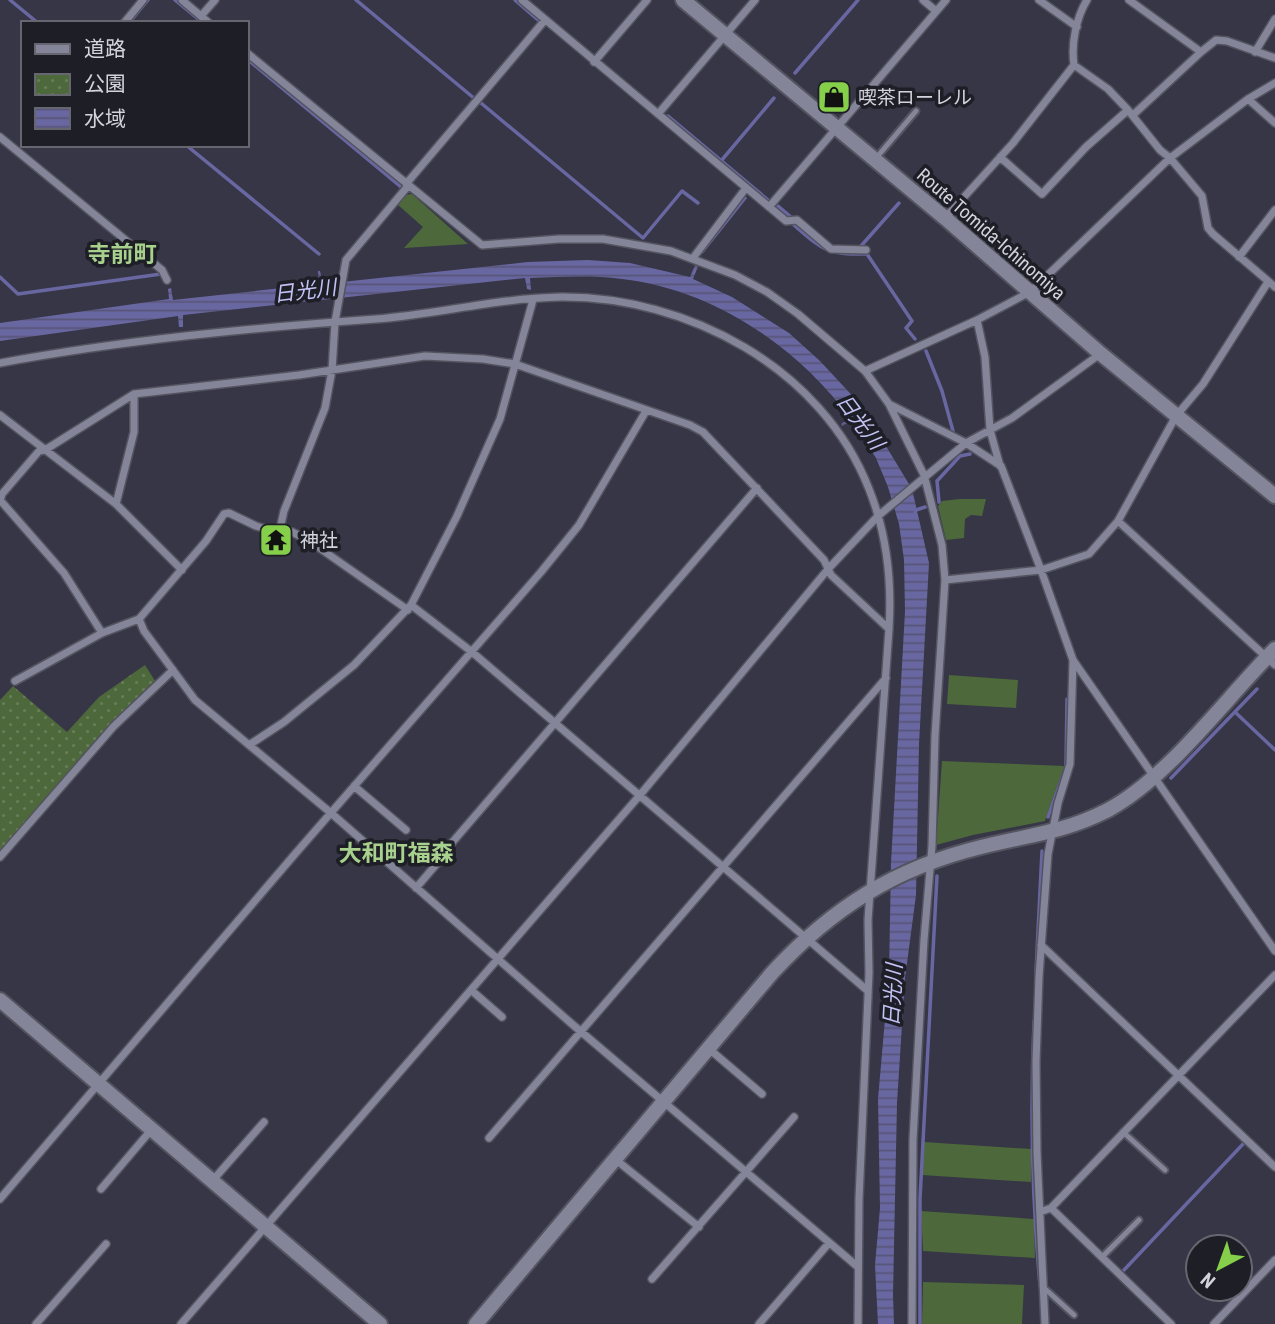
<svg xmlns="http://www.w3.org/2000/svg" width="1275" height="1324" font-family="'Roboto Condensed','Noto Sans JP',sans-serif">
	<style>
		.green { fill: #4d683b }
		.park { fill: url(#park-dots) }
		.water { fill: url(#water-rules) }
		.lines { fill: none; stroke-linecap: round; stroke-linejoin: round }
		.stream { stroke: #6967a1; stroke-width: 3.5 }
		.lane-casing { stroke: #545461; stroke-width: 9 }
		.street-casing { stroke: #545461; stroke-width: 10 }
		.secondary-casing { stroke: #545461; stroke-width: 18 }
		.lane { stroke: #848598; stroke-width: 5 }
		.street { stroke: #848598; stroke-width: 7 }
		.secondary { stroke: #848598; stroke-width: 14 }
		.labels { text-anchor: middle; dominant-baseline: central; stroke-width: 7; stroke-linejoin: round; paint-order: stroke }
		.poi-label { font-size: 19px; fill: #d3d3de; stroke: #1e1e26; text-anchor: start }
		.street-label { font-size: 19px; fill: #d3d3de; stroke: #1e1e26 }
		.water-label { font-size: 21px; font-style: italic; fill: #c2c2f5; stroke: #1e1e26 }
		.quarter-label { font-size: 23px; font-weight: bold; fill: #a8d18e; stroke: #1e1e26 }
	</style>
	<defs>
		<pattern id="park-dots" width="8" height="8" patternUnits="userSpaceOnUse" patternTransform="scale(1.75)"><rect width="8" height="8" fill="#4d683b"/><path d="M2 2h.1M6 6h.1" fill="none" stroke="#667d57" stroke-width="1.8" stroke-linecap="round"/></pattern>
		<pattern id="water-rules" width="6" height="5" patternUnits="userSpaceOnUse" patternTransform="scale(1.75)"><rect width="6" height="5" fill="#6967a1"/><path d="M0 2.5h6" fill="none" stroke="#565577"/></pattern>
	</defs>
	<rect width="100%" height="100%" fill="#363646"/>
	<path class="green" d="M412,194L468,244L404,248L423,227L397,204L406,195Z
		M960,499H986L982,516L971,515L965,519L964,538L946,540L938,506L942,501Z
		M949,675L1018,680L1016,708L947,704Z
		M942,761L1064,766L1045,821L973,835L936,845Z
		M924,1142L1031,1149V1182L922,1175Z
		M921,1211L1034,1219L1035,1258L923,1251Z
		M923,1282L1024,1285L1022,1324H922Z"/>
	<path class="park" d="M145,665L157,684L131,710L0,857V700L13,686L67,732L99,697Z"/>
	<path class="water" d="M588,260L630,263L690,277L696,263L699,264L693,279L732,297L789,333L820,361L861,405L912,489L929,563L919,744L916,895L905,978L897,1103L893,1295L894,1324H878L875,1265L880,1208L878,1099L889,974L891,863L905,611L904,560L899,524L888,487L876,458L852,421L842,426L841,424L850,418C797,346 712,289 622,279C591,275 560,277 530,278L531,290L527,289L525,278L183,315V327H179L178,316L0,341V323L169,299L168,289L171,288L173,300L319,284L318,271H320L323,284L528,262Z"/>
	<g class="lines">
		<path class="stream" d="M10,0L38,23
			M175,0L203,23
			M356,0L475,99
			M515,0L538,20
			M129,23L148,0
			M247,59L401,187
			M795,73L858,0
			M481,103L643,238L682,191L698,203
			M668,116L768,200
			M186,145L319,254
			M721,161L774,98
			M778,206L791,217
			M794,225C824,251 827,255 867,254L912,321L906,328L915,339
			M861,246L899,203
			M702,252L745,198
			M0,277L18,294L161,274
			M926,351L942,391L953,431
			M939,502L937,481L960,456L970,454
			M915,512L916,510L925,507
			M1235,712L1275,750
			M1171,778L1257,689
			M1048,817L1066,766L1067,699
			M1036,971L1042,851
			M1034,1021C1030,1109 1032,1198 1040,1286
			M1124,1270L1244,1143
			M920,1324V1199L937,876"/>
		<defs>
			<path id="lane" d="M877,157L916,111
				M1123,1132L1165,1170
				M1102,1257L1139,1220
				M1043,1287L1074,1315"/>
			<path id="street" d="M182,0L209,23
				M522,0L786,221L797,220L831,249L866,250
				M923,0L936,11
				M1039,0L1077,27
				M1129,0L1201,52L1216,40L1227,41L1275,58
				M201,16L215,0
				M124,23L143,0
				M1255,52L1275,19
				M247,53L482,245L559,239H603L671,251L735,275L767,292L798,314L865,371L889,404L924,475L942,545L945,580L935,736L932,846L924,940L913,1140L912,1324
				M594,62L647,0
				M1074,65L1108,89L1128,110L1160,150L1170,158L1202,196L1208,228L1213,234L1275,287
				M1248,99L1275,123
				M658,114L755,0
				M1133,115L1201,52
				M0,137L162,270L167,280
				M1000,157L1042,194L1086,147L1128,110
				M406,184L545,20
				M769,207L946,0
				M945,218L1013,143L1074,65C1071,44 1076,18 1087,0
				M1239,257L1275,210
				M693,258L746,188
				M977,320L985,357L990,430L1000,466
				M0,363C124,340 250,328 376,319C438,314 499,298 561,297C687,296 822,368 869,489C887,534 892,582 889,629L868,920L869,973L859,1199L858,1324
				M865,371L977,320L1030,292L1170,158L1248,99L1275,83
				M889,404L966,443L1001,466L1041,570L1073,660L1275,951
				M0,415L116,504L182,570
				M0,500L64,573L102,633
				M0,501L2,494L39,451L45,450L134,394L299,375L425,356L483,359L515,364L690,425L703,432L824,560L831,575L889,629
				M116,504L134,432V394
				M1118,521L1275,665
				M279,533L284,511L325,408L332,370L335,322L346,260L408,186
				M945,580L1041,570L1089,554L1118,521L1176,416L1203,384L1268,282
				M411,605L472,652L555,723L868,991
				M408,610L308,540L292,532L279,533L256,526L229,513L224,514L206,541L139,619L144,631L195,700L331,813L572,1024L858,1267
				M15,681L102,633L139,619
				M249,745L284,722L354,665L411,605L457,516L500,419L533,300
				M354,786L406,830
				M0,857L114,726L173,670
				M416,888L440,860L444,852L757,488
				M1041,945L1275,1167
				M471,990L502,1017
				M708,1048L762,1094
				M489,1138L886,678
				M615,1159L699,1227
				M213,1180L264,1122
				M101,1189L152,1129
				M0,1199L295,854L541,572L579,525L646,411
				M1051,1208L1171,1324
				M1040,1212L1051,1208L1275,975
				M652,1279L794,1117
				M36,1324L106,1244
				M181,1324L640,795L829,568L878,516L966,443L1012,418L1100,354
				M759,1324L829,1243
				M1045,1324L1037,1153L1036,1062L1039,976L1048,854L1058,803L1070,764L1073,660
				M1214,1324L1275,1260"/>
			<path id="secondary" d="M683,0L945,218L1101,354L1275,496
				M0,1000L380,1324
				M476,1324L772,973C832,908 895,868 981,847C1028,835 1063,833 1108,810C1169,777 1225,699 1275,649"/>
		</defs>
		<use href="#lane" class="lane-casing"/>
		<use href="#street" class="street-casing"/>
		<use href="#secondary" class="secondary-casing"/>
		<use href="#lane" class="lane"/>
		<use href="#street" class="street"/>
		<use href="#secondary" class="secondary"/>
	</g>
	<defs>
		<symbol id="shop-square" viewBox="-11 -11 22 22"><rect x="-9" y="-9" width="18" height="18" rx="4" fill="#86cf4b" stroke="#1e1e26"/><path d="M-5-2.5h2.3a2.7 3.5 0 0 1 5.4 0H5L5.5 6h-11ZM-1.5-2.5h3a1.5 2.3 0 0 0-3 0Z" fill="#111"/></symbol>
		<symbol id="temple-square" viewBox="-11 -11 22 22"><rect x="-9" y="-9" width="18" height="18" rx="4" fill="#86cf4b" stroke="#1e1e26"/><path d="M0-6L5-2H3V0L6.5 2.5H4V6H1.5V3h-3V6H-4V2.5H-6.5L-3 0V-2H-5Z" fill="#111"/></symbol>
	</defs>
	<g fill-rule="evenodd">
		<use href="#shop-square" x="815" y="78" width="38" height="38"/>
		<use href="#temple-square" x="257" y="521" width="38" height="38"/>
	</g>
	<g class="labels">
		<g class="poi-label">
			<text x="858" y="97">喫茶ローレル</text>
			<text x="300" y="540">神社</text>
		</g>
		<g class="street-label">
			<text transform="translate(991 234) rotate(41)">Route Tomida-Ichinomiya</text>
		</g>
		<g class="water-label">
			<text transform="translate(305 291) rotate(-7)">日光川</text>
			<text transform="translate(860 422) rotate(53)">日光川</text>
			<text transform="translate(893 995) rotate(-87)">日光川</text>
		</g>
		<g class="quarter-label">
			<text x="122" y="254">寺前町</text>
			<text x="396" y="853">大和町福森</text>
		</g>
	</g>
	<rect x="21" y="21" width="228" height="126" fill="#1e1e26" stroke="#666670" stroke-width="2"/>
	<rect x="35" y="44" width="35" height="10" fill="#848598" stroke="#666670" stroke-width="2"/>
	<text x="84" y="56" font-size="21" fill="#d3d3de">道路</text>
	<rect x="35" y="74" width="35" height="21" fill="url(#park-dots)" stroke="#666670" stroke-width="2"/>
	<text x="84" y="91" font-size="21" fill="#d3d3de">公園</text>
	<rect x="35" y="108" width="35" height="21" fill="url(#water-rules)" stroke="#666670" stroke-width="2"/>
	<text x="84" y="126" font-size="21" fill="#d3d3de">水域</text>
	<g transform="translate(1219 1268) rotate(221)"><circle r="33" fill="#1e1e26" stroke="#666670" stroke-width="2"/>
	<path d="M0-5L12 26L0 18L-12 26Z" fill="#86cf4b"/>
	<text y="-10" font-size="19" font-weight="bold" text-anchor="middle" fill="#d3d3de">N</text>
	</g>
</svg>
